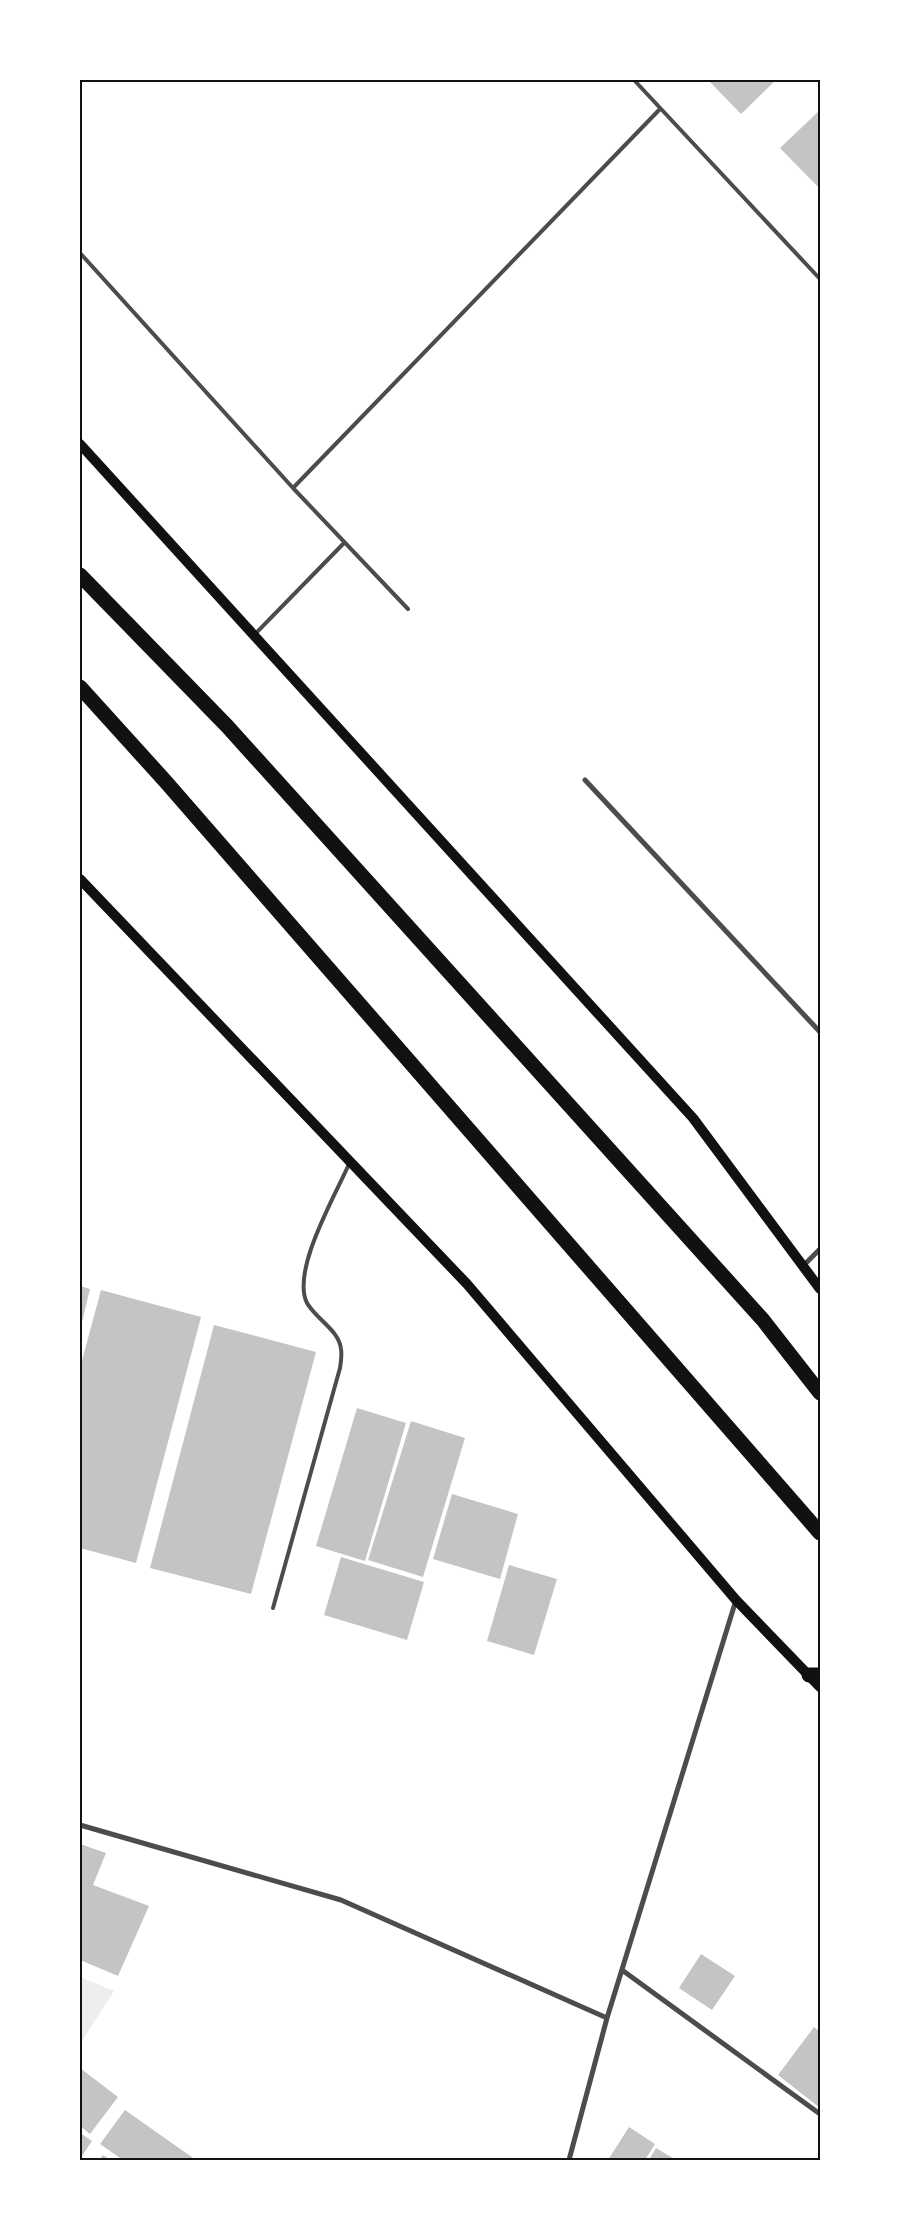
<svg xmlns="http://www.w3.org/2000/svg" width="900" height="2240" font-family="'Noto Sans',sans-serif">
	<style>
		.green { fill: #eee }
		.building { fill: #c4c4c4 }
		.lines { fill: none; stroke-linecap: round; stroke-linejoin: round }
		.service { stroke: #4c4c4c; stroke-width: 4 }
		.minor { stroke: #4c4c4c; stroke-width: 5 }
		.secondary { stroke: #111; stroke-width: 10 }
		.motorway { stroke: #111; stroke-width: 15 }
		.neatline { fill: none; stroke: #111; stroke-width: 2 }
	</style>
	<rect width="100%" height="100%" fill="#fff"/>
	<path class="green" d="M80,1977L114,1991L80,2044Z"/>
	<path class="building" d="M708,80H776L741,114Z
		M820,110V189L780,148Z
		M80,1286L90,1289L81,1326H80Z
		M101,1290L201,1317L136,1563L80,1548V1368Z
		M214,1325L316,1352L251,1594L150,1568Z
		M357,1408L406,1423L365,1561L316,1546Z
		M411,1421L465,1438L423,1577L368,1560Z
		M452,1494L518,1514L500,1579L433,1559Z
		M341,1557L424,1582L407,1640L324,1615Z
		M509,1565L557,1579L534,1655L487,1641Z
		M80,1844L106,1853L93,1885L149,1906L118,1976L80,1960Z
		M701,1954L735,1976L712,2010L679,1988Z
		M814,2027L820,2032V2108L778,2075Z
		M80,2068L118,2097L90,2134L80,2126Z
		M125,2110L196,2160H123L100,2144Z
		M629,2127L655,2144L645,2160H608Z
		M80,2133L92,2141L80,2159Z
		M656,2148L676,2160H649Z
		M103,2155L111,2160H99Z"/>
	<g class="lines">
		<path class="service" d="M634,80L820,279
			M80,253L293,488L408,609
			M293,488L660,109
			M255,634L344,543
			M273,1608L340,1368C341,1362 342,1355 341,1349C339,1330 316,1319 307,1303C291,1271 335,1196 349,1164"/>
		<path class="minor" d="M585,780L820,1032
			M803,1266L820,1249
			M80,1825L341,1900L607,2018
			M622,1970L820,2114
			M569,2160L607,2018L736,1600"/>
		<path class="secondary" d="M80,444L693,1118L820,1289
			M80,879L467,1284L736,1600L820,1687"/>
		<path class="motorway" d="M80,575L227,726L763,1320L820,1393
			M80,687L166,782L820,1533
			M809,1675H820"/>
	</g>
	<rect width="900" height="2240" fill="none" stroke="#ffffff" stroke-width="162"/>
	<rect x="81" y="81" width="738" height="2078" class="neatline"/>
</svg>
